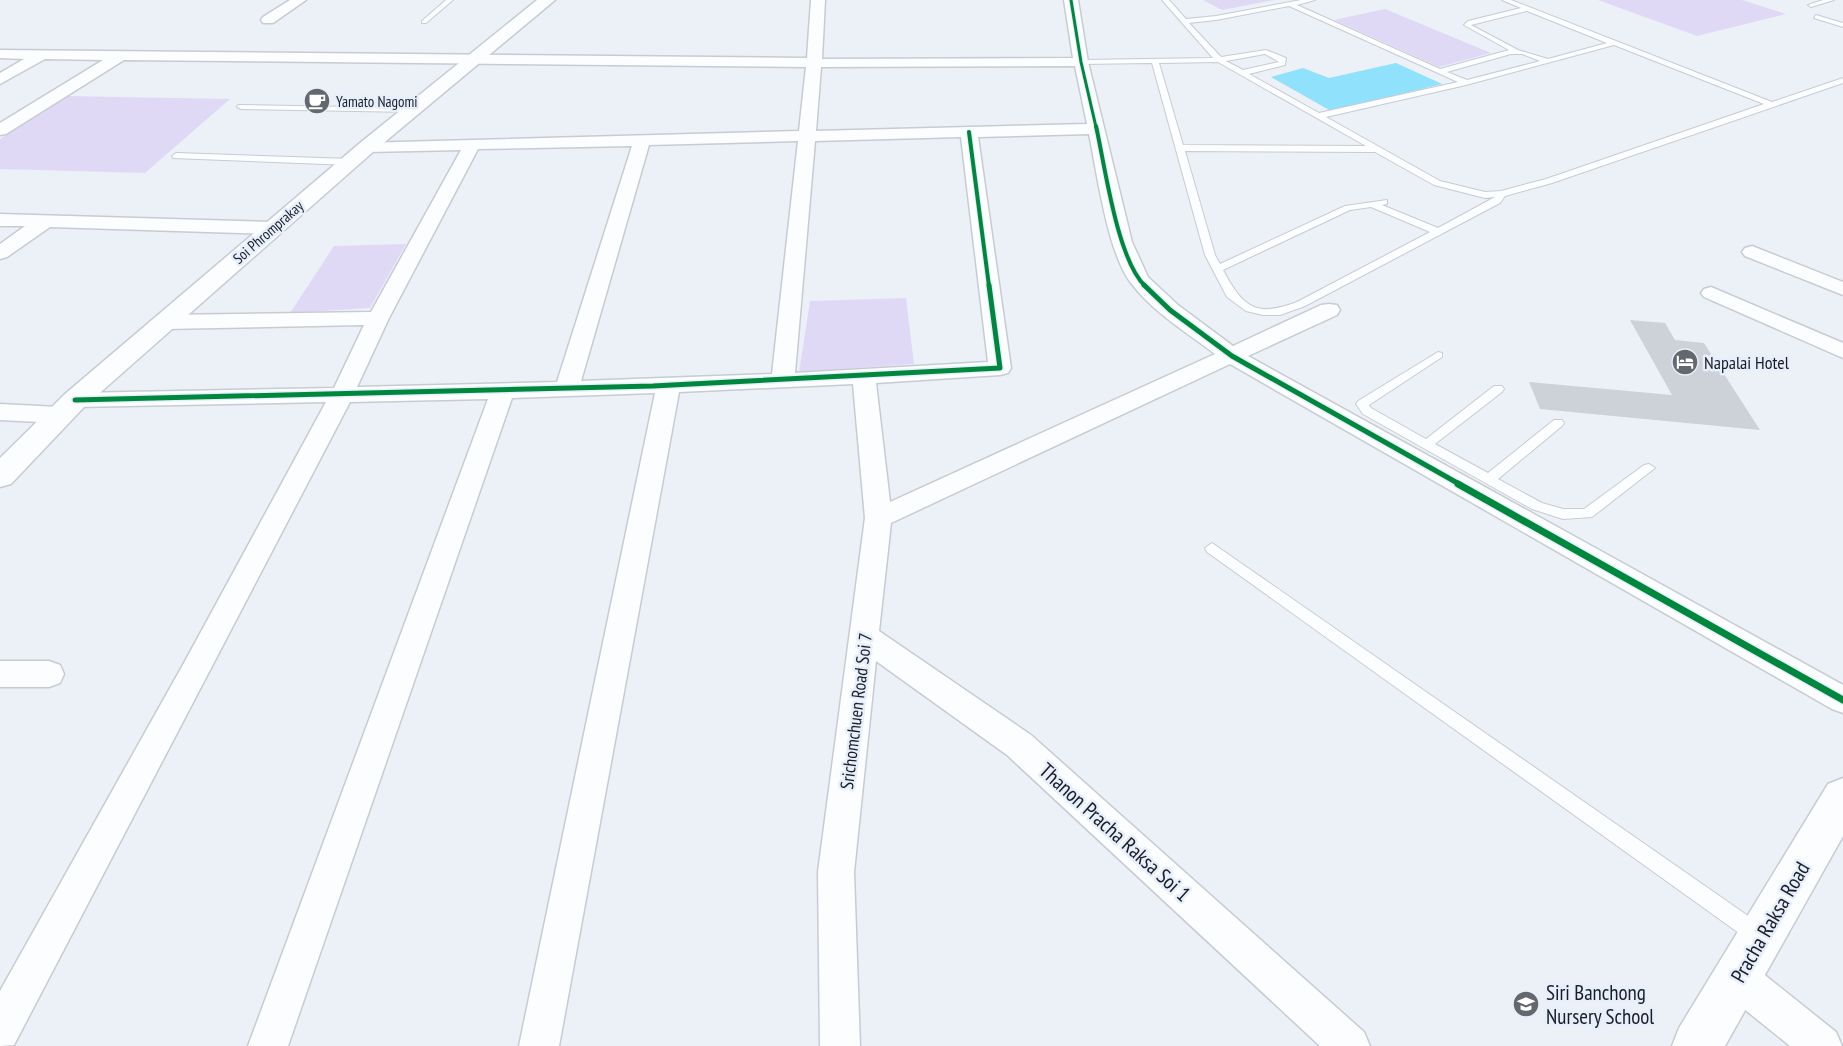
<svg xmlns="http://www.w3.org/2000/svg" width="1843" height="1046" font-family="'PT Sans Narrow',sans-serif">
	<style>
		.green { fill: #e0d9f6 }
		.water { fill: #8fe1fc }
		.building { fill: #ccd2d8 }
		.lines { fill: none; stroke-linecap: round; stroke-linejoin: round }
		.lane-casing { stroke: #c7cbd3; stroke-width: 2 }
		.street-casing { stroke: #c7cbd3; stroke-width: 3 }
		.secondary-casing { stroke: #c7cbd3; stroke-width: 3 }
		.lane { fill: #fcfdfe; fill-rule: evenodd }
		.street { fill: #fcfdfe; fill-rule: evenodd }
		.secondary { fill: #fcfdfe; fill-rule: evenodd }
		.cycleway-far3-casing { stroke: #e7effc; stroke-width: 5 }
		.cycleway-far2-casing { stroke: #e7effc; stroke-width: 6 }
		.cycleway-far1-casing { stroke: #e7effc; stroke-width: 8 }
		.cycleway-casing { stroke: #e7effc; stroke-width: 10 }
		.cycleway-far3 { stroke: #00873e; stroke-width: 3 }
		.cycleway-far2 { stroke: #00873e; stroke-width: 4 }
		.cycleway-far1 { stroke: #00873e; stroke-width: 5 }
		.cycleway { stroke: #00873e; stroke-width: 7 }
		.labels { text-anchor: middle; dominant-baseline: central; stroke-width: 5; stroke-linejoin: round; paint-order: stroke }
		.far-poi-label { font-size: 15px; fill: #191d25; stroke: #e7effc; text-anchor: start }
		.far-street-label { font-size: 15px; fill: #191d25; stroke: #e7effc }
		.poi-label { font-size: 18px; fill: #191d25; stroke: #e7effc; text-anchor: start }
		.street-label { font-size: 18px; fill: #191d25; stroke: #e7effc }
		.near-street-label { font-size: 21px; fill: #191d25; stroke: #e7effc }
		.near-poi-label { font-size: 21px; fill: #191d25; stroke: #e7effc; text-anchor: start }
	</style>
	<rect width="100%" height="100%" fill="#ecf0f7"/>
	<path class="green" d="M1203,0H1275L1222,10Z
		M1598,0H1742L1786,14L1697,36Z
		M1385,9L1491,53L1439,67L1334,20Z
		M66,96L230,99L145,173L0,169V139Z
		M406,244L370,308L290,313L334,246Z
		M906,298L914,364L799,372L810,301Z"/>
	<path class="water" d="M1396,63L1442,84L1331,111L1271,77L1303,68L1329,78Z"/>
	<path class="building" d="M1630,320L1665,323L1675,340L1704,343L1760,430L1540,409L1529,382L1672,395Z"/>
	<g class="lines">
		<defs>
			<path id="lane" d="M446,0H453L426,23H422V21Z
				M1162,0H1169L1186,19L1216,16L1301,0H1315L1297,5L1440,69L1509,50L1464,25L1468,21L1521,8L1502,0H1511L1772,102L1843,78V83L1552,183L1505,196L1500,203L1305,306L1280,315H1263L1246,311L1227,297L1205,255L1152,63L1081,64L1077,62L1081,60L1213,58ZM1289,6L1458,82L1319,113L1249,74L1285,65L1286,58L1266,50L1221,57L1189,23L1216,20ZM1527,11L1607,43L1548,59L1518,50L1471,25ZM1614,45L1764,104L1546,179L1501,191L1485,192L1440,181L1326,117L1466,85ZM1265,54L1279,62L1243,70L1226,61ZM1511,54H1522L1540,61L1467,80L1447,72ZM1218,62L1366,146L1183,145L1159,63ZM1185,151L1375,152L1434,185L1485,198L1495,197L1438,228L1382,205L1387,204V200L1345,206L1220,264L1215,255ZM1371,207L1430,232L1297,302C1255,318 1243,307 1223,270L1350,210Z
				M1823,0H1834L1811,7L1808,5Z
				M1816,15L1843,23V27L1814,18Z
				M238,105L413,108L417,110L413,112L241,109L237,107Z
				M176,153L350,159L354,162L350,165L173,158L172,156Z
				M1438,352L1442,353V357L1369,405L1371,408L1426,439L1494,386H1502L1504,389L1502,392L1435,444L1488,473L1554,420H1562L1564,423L1562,426L1498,479L1542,503L1563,509H1584L1644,465L1649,464L1655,468L1592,517L1563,519L1532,509L1363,414L1356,404L1358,401Z
				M1212,543L1764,927L1766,934L1764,941L1757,943L1750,941L1207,552L1205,548Z"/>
			<path id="street" d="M290,0H306L273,23H263L261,20L263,17Z
				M811,0H825L822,59L1073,58L1064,0H1078L1088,62L1132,242L1148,277L1178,305L1233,346L1321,305L1329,304L1337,305L1340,310L1337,315L1248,356L1843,685V713L1832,709L1230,364L891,523L879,631L1031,735L1364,1032L1370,1046H1320L1007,755L876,661L854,872L860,1046H820L818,872L865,518L853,384L679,392L559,1046H519L655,393L512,398L288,1046H248L488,399L350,402L14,1045L0,1046V991L184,663L326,402L75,407L67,405L63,400L67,395L75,393L334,388L364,325L165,329L157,327L154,322L157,317L165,315L371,312L461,150L367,152L361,151L358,147L361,143L799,131L806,67L124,60L6,134L0,135V123L103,60L45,59L0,84V73L24,59L0,58V50L807,58ZM1075,66L1087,124L816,131L821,67ZM1089,134C1097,173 1108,254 1131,283C1153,312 1186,332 1215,354L890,502L876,383L1000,375L1008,373L1011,368L978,137ZM961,137L988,362L795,373L815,141ZM798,141L772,374L581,381L649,145ZM632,146L557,382L357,387L389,318L478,149Z
				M0,214L273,222L280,224L283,228L280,232L273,234L50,227L7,257L0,259V244L25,226H0Z
				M1752,246L1843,282V295L1745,256L1742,252L1745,248Z
				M1711,287L1843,343V358L1704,297L1701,293L1704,289Z
				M0,404L59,407L68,410L71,415L68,420L59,423L0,420Z
				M0,661H49L60,665L64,674L60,683L49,687H0Z
				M1737,958L1751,964L1836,1032L1842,1046H1790L1723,992L1717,978L1723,964Z"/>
			<path id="secondary" d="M537,0H555L374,151L85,406L11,484L0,487V458L65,394L360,143Z
				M1843,778V836L1725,1046H1672L1679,1028L1828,784Z"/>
		</defs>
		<use href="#lane" class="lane-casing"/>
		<use href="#street" class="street-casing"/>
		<use href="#secondary" class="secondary-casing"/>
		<use href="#lane" class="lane"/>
		<use href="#street" class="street"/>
		<use href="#secondary" class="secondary"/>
		<defs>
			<path id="cycleway-far3" d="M1071,0L1081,62L1096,127"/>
			<path id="cycleway-far2" d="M1096,126C1105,166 1117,259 1145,286
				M969,132L989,286"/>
			<path id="cycleway-far1" d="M1144,285L1170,310L1232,356L1461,485
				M75,400L653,386L1000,368L989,285"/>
			<path id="cycleway" d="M1458,484L1843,700"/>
		</defs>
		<use href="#cycleway-far3" class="cycleway-far3-casing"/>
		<use href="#cycleway-far2" class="cycleway-far2-casing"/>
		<use href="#cycleway-far1" class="cycleway-far1-casing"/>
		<use href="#cycleway" class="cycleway-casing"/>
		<use href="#cycleway-far3" class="cycleway-far3"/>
		<use href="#cycleway-far2" class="cycleway-far2"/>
		<use href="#cycleway-far1" class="cycleway-far1"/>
		<use href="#cycleway" class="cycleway"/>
	</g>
	<defs>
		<symbol id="cafe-disc" viewBox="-11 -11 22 22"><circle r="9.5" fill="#63676e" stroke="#e7effc"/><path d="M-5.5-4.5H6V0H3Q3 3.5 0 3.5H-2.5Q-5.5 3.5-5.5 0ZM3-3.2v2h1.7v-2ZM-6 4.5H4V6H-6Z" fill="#fff"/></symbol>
		<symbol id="hotel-disc" viewBox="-11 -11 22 22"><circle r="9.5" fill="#63676e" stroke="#e7effc"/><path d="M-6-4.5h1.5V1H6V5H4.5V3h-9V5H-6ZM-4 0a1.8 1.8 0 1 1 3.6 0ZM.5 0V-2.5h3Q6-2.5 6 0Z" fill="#fff"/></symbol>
		<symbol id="school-disc" viewBox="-11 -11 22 22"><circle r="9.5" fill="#63676e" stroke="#e7effc"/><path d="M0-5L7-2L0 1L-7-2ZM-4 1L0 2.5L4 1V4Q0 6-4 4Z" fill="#fff"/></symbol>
	</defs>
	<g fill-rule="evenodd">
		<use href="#cafe-disc" x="302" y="86" width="30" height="30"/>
		<use href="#hotel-disc" x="1670" y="347" width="30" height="30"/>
		<use href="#school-disc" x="1511" y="989" width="30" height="30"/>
	</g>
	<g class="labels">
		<g class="far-poi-label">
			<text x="336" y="101">Yamato Nagomi</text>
		</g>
		<g class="far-street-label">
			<text transform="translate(268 232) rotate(-41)">Soi Phromprakay</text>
		</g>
		<g class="poi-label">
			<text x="1704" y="362">Napalai Hotel</text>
		</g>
		<g class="street-label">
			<text transform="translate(856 711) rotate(-83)">Srichomchuen Road Soi 7</text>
		</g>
		<g class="near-street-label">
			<text transform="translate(1115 832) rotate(42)">Thanon Pracha Raksa Soi 1</text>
			<text transform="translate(1770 922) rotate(-60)">Pracha Raksa Road</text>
		</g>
		<g class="near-poi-label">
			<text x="1546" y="992">Siri Banchong<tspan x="1546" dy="24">Nursery School</tspan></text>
		</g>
	</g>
</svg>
